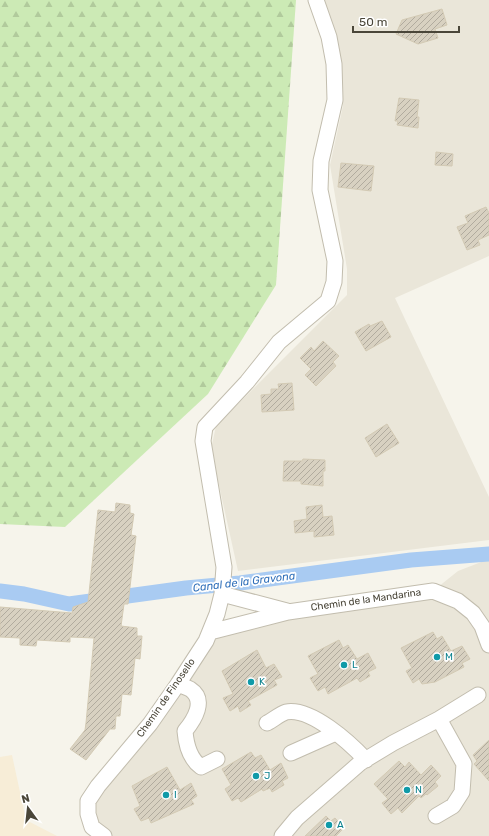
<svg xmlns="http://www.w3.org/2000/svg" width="489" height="836" font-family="Rubik,sans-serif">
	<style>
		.residential { fill: #eae6d9 }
		.commercial { fill: #f7edd7 }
		.forest { fill: url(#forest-firs) }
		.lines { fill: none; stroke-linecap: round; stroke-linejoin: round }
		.canal { stroke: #a9cbf2; stroke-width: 15 }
		.building { fill: url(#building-hatch); stroke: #d3cab4 }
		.street-casing { stroke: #c2bdae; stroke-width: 17 }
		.street { stroke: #fff; stroke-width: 15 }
		.culture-dot { fill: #0f9aa8; stroke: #fff; stroke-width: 1.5 }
		.labels { text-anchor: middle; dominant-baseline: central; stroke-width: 3.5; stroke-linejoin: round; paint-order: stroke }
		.street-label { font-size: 10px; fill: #4a4639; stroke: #fff }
		.culture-label { font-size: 10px; fill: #0d838f; stroke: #fff; text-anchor: start }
		.water-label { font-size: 11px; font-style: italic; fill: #2f6fb9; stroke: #fff }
	</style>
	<defs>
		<pattern id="forest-firs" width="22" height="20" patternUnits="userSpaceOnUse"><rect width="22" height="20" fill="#cceab5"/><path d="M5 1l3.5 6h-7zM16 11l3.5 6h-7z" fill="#b1ca9c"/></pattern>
		<pattern id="building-hatch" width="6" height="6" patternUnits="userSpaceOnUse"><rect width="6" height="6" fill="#d8d1c1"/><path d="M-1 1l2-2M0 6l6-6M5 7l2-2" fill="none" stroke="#b1ab9e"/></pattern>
	</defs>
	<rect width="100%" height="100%" fill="#f6f4eb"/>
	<path class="residential" d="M322,0H489V256L395,298L489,497V540L238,571L211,449L216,426L347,295V269L330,165L343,106L341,65Z
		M489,559V836H104L88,801L210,632L433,591L458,571Z"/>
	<path class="commercial" d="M12,755L26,820L57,836H0V757Z"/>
	<path class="forest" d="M0,0H296L276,285L208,394L65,527L0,524Z"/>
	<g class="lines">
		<path class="canal" d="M0,591L24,594L69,604L186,588L240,583L411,560L489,554"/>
	</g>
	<path class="building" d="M442,9L447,25L435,29L438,38L418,44L396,34L402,20Z
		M399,98L419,100L417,117H419L418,128L397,125L398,121H395Z
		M436,152L453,154L452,166L435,165Z
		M341,163L374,166L371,191L338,187Z
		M486,207L489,213V235L478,240L480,245L467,250L457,227L468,223L465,216Z
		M382,321L391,337L366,351L355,332L369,324L370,326Z
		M323,341L339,356L333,362L336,366L316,386L305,375L311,369L300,358L311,347L314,351Z
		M292,383L294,410L262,412L261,395L271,394V389H279L278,384Z
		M387,424L399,443L376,457L365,438Z
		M303,459L325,460V471H323V486L301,484V481H283L284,461H302Z
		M116,503L130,505V513L134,514L131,535L136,536L128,604H124L121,626L137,628V636H142L140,659L135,658L131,695L122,694L120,716H116L115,729H110L86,760L70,749L85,730L86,723L94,638L70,637V642L37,640L36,646L20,645V638L0,637V607L72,613L73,607L88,602L98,510L115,512Z
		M322,505L323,517L332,516L334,535L314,537V531L295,533L294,521L307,519L306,507Z
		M433,632L437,639L442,636L451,651L462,646L470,659L462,663L464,667L435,682L422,684L419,679L413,683L406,671L412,668L401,648Z
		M339,640L343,648L348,645L357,659L368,653L376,668L368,672L370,676L360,682L357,678L328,694L325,687L318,691L310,678L318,674L308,656Z
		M257,650L266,668L274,664L282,677L274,680L277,685L248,701L251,705L240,712L238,706L230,711L223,698L233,694L222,671Z
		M489,740V781L474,764L477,761L473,755Z
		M251,752L255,758L261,755L270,770L281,763L288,778L282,781L284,785L272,792L270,788L263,791L262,789L241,802L238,798L232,801L225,789L231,785L222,769Z
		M399,761L405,767L409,762L421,775L431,765L441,776L435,782L438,786L427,795L426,794L421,798L419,796L402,813L398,808L391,814L382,803L388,799L374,784Z
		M167,767L180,790L191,783L197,796L191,800L194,804L151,823L149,818L141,821L134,809L140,806L132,786Z
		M326,816L331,821L335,818L344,828L336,836H305Z"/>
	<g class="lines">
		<defs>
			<path id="street" d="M222,594L287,611
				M210,632L288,612L433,591L458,601L473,613L482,626L489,645
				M178,684C182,686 186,687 190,689C207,700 194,720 185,731C186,744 190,759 201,767L217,759
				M267,723C273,720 280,714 286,712C311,707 350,743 366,760
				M291,753L336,733
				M436,816L453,806L462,792L464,764L439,719
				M104,836L92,827L88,814V801L98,786L150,724L178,684L206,641L217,614L222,594L224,567L203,441L205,427L247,382L279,342L328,301L334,282L335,261L320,190L321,161L335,100L334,64L329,37L316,0
				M282,836L297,818L360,763L393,743L439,719L478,695"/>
		</defs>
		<use href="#street" class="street-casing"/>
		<use href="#street" class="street"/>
	</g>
	<g class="culture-dot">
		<circle cx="437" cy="657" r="4"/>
		<circle cx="344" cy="665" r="4"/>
		<circle cx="251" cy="682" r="4"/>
		<circle cx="256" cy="776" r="4"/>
		<circle cx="407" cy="790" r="4"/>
		<circle cx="166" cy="795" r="4"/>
		<circle cx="329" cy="825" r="4"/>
	</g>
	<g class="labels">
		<g class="street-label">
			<text transform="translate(366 600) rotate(-8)">Chemin de la Mandarina</text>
			<text transform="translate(166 698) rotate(-55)">Chemin de Finosello</text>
		</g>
		<g class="culture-label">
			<text x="445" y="657">M</text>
			<text x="352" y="665">L</text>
			<text x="259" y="682">K</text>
			<text x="264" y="776">J</text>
			<text x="415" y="790">N</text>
			<text x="174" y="795">I</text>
			<text x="337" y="825">A</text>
		</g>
		<g class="water-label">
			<text transform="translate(244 582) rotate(-7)">Canal de la Gravona</text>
		</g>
	</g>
	<g transform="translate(28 808) rotate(345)" stroke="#ffffff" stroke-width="3" paint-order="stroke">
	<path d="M0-3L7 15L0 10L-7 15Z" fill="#4a4639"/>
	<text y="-6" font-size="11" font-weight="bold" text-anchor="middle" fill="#4a4639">N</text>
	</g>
	<path d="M353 26v6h106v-6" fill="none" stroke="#4a4639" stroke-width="2"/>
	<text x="359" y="26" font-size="12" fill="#4a4639" stroke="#ffffff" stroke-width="3" paint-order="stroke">50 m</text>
</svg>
